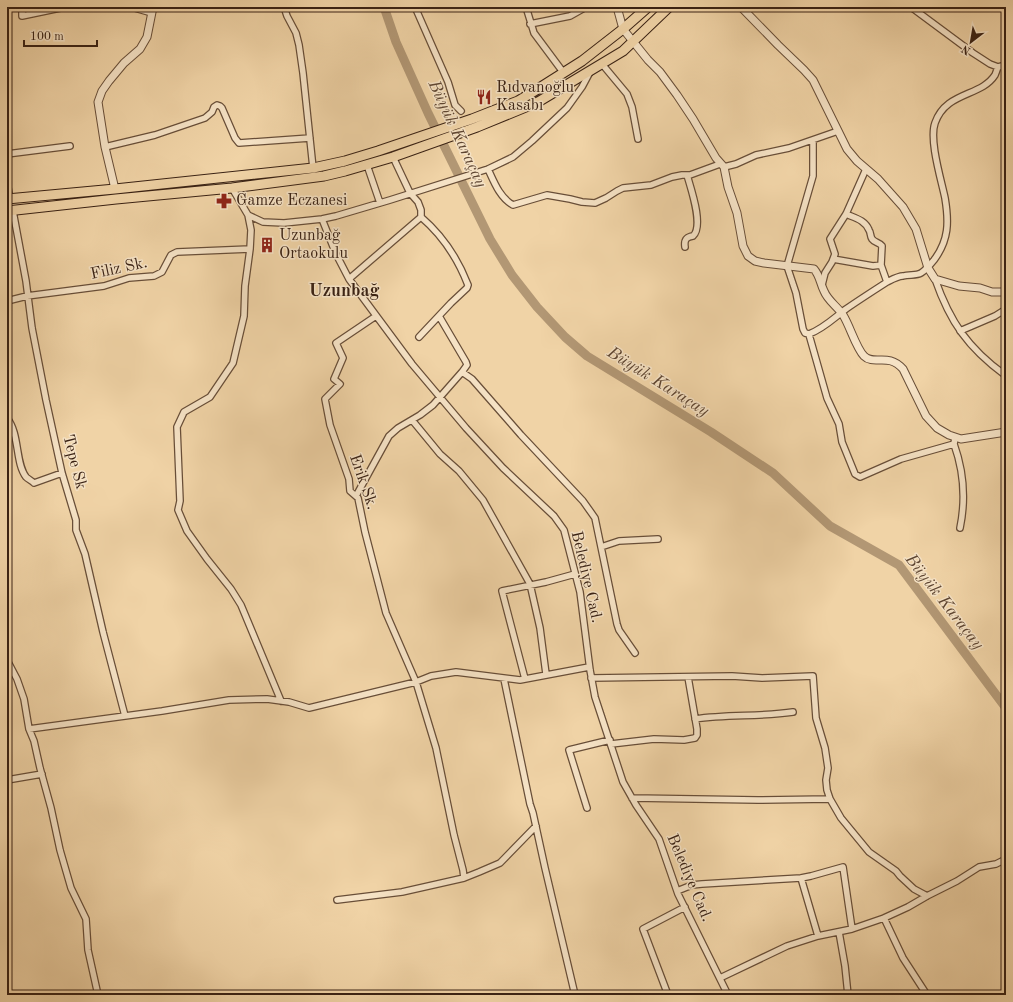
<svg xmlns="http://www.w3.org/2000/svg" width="1013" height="1002" font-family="'Old Standard TT',serif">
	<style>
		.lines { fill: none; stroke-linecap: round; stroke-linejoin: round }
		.river { stroke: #b29774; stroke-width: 9 }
		.minor-casing { stroke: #684e38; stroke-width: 8 }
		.tertiary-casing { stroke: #684e38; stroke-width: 9 }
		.trunk-casing { stroke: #3a2214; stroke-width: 11 }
		.minor { stroke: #f5e2c5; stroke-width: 5.5 }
		.tertiary { stroke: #f5e2c5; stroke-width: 7 }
		.trunk { stroke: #f0d3a6; stroke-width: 9 }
		.labels { text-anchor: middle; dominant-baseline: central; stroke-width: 3; stroke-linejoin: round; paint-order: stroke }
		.poi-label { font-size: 16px; fill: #3a2214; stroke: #f5e2c5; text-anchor: start }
		.street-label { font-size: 16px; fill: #3a2214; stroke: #f5e2c5 }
		.water-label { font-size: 17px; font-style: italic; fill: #5e4531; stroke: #f5e2c5 }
		.quarter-label { font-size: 18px; font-weight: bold; fill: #3a2214; stroke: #f5e2c5 }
	</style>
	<rect width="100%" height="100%" fill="#f0d3a6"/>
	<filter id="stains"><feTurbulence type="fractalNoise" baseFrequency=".005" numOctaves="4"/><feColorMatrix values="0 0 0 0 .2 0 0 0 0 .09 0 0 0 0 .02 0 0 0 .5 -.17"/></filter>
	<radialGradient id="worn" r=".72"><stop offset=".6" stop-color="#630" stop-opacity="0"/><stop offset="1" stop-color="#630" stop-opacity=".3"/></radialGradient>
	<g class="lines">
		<path class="river" d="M384,7L396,42L428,113L490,239L512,275L537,307L565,337L587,356L711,432L773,473L830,526L899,565L1006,708"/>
		<defs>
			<path id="minor" d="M22,7V16L65,7
				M131,7L152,13
				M284,7L287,16L296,33L299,45L303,73L313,168
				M415,7L448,82L455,105L461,111
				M526,7L534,33L563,72
				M911,7L973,53L990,64L998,67L1006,65
				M530,24L570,16L586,7
				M602,64L627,94L632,107L638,139
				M813,141V176L787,266L796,293L803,329L805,333L809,334L810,338L827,398L839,424L842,442L855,474L860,477L901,459L954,444L955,438
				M105,147L155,135L205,118L212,112L214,107L217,105L220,106L222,108L235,138L239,143L310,138
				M7,154L70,146
				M393,157L410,193L418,202L421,210V217C442,235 458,259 468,285L467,288L451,303L419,337
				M367,165L380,203
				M724,167L736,164L756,155L789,148L838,131
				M488,169C494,182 500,198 513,205L547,195L570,199L582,202L595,203L606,198L617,191L623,188L651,185L672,177L682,175H690L720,164
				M7,182L10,199
				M232,188L248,215L263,222L284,223L322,219L336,216L390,200L488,169L513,157L532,141L567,108L582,87L590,72
				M13,211L26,281L32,328L46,400L62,473L76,520V530L85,554L103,632L125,716
				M846,214C855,218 865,220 869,230C871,233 870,236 872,239C875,243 879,242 882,246L881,265L887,282
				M248,215L251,230L250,249L245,286L244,316L233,363L210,397L184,412L177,427L180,501L178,510L187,531L207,559L231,589L241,605L281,701
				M322,219L336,254L349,279L412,364L466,428L503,468L554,516L564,530L580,592L590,670L595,697L623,782L636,805L659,839L678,894L728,995
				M685,247C684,240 686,237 693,236C704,226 691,189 687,175
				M833,259L873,266L881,265
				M349,279L421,217
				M935,279C950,322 968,348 1005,375L1006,379
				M822,285L825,273L832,262L835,254L830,239L846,214L866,169
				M7,301L27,296L104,286L129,278L154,276L162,272L171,255L177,252L250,249
				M376,316L336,343L343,358L334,379L340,384L325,399L330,425L349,479L350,491L358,498L365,532L386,613L416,682L436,748L454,835L463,870L464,878
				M439,316L466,362L467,365L462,372
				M960,331L995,316L1006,309
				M809,334C823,329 834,318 846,309C859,300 873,291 887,282C891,280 898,276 903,276C909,274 916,276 921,273C926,270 930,265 934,260C949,240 949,222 945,198C941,179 929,140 935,123C946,91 981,97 995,75C996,73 997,69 998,67
				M7,418C20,434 15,463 26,477C28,479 32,481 34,483L62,473
				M412,420L440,454L459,471L483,500L530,584L540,628L546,674
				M954,444C964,472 966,499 960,528
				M356,496L389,436L398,428L420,415L433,405L462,372L472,379L521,435L583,501L595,518L617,624L619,630L635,653
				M601,547L619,541L658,539
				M7,660L17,679L24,699L29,729L34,741L40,768L51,808L60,850L71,888L86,919L88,950L98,995
				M591,678L732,676L762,678L813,676L816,718L825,748L828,768L826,780L827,790L830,799L841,818L869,852L896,871L900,876L914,889L927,896
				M504,679L530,804L533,813L545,868L575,995
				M525,679L502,591L546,582L575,574
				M695,719C728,714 761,717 793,712
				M29,729L162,711L229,700L267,699L289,702L309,708L416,682L431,676L456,672L520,680L589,667
				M611,744L654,739L684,740L695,738L697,735V729L688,677
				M7,780L42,774
				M632,798L758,800L830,799
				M587,808L569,750L610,740
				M801,878L818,936
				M677,891L692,885L702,884L801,878L811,876L843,867L852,929
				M337,900L402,892L464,878L479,872L500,863L536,826
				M884,918L903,958L927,995
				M839,932L845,966L848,995
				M720,978L787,946L818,936L852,929L884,918L908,907L927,896L957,881L979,867L996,864L1006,859
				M668,995L643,929L685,907"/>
			<path id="tertiary" d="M617,7L623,29L648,60L660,72L677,95L693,119L716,158L724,167L728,187L737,213L743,246L748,256L755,261L764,263L814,269C820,276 820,283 824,291C828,301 837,306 843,315C850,326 856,348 864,356C874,366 888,352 903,369L926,416L937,428L949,435L961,439L1006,432
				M741,7L778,45L804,70L813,80L847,149L857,161L878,179L903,207L916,229L928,268L935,279L959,286L980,288L992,292H1006
				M115,189L105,147L98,102L102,91L109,81L124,63L140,49L147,37L153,7"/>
			<path id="trunk" d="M7,199L115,189L313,168L345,161L378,151L472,119L518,101L533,92L582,61L623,29L648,7
				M7,211L116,199L232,188L324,176L345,171L393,157L477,127L538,102L623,51L669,7"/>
		</defs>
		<use href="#minor" class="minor-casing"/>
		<use href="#tertiary" class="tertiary-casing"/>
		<use href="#trunk" class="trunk-casing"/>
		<use href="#minor" class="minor"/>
		<use href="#tertiary" class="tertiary"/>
		<use href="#trunk" class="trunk"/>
	</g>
	<defs>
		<symbol id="restaurant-bare" viewBox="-9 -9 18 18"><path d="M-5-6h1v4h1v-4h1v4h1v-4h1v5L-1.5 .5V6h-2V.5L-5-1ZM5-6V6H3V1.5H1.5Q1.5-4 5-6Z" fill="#8f2418" stroke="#f5e2c5" stroke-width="2.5" paint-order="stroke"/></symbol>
		<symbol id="pharmacy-bare" viewBox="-9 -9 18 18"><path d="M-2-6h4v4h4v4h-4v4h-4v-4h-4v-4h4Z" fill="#8f2418" stroke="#f5e2c5" stroke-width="2.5" paint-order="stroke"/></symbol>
		<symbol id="building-bare" viewBox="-9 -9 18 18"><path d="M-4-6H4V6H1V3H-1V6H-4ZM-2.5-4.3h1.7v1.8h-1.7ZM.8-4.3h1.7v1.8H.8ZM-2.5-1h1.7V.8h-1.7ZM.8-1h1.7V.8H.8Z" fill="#8f2418" stroke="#f5e2c5" stroke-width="2.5" paint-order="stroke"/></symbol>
	</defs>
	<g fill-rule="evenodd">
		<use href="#restaurant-bare" x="473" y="86" width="22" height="22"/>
		<use href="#pharmacy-bare" x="213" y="190" width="22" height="22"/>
		<use href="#building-bare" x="256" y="234" width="22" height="22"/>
	</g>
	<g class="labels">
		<g class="poi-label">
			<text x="496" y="88">Rıdvanoğlu<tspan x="496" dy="18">Kasabı</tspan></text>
			<text x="236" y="201">Gamze Eczanesi</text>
			<text x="279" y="236">Uzunbağ<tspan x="279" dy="18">Ortaokulu</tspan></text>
		</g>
		<g class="street-label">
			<text transform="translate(119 269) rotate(-12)">Filiz Sk.</text>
			<text transform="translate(74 462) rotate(76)">Tepe Sk</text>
			<text transform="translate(363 482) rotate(71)">Erik Sk.</text>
			<text transform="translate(586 577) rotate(77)">Belediye Cad.</text>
			<text transform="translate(689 878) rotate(67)">Belediye Cad.</text>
		</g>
		<g class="water-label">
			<text transform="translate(457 134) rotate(65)">Büyük Karaçay</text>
			<text transform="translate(658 382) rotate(32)">Büyük Karaçay</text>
			<text transform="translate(944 602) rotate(52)">Büyük Karaçay</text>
		</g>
		<g class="quarter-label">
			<text x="344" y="291">Uzunbağ</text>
		</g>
	</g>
	<rect width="1013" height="1002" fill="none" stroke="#f0d3a6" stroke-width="24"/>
	<rect x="8" y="8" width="997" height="986" fill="none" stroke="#3a2214" stroke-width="2"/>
	<rect x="12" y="12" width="989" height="978" fill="none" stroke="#3a2214"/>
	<g transform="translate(971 42) rotate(211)" stroke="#f5e2c5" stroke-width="3" paint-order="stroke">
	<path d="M0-3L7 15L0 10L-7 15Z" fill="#3a2214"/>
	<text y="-6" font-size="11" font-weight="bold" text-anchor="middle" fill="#3a2214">N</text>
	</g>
	<path d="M24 40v6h73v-6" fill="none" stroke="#3a2214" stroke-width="2"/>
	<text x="30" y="40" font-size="12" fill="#3a2214" stroke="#f5e2c5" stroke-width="3" paint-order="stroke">100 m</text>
	<rect width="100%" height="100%" filter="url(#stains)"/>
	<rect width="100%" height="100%" fill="url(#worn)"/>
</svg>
